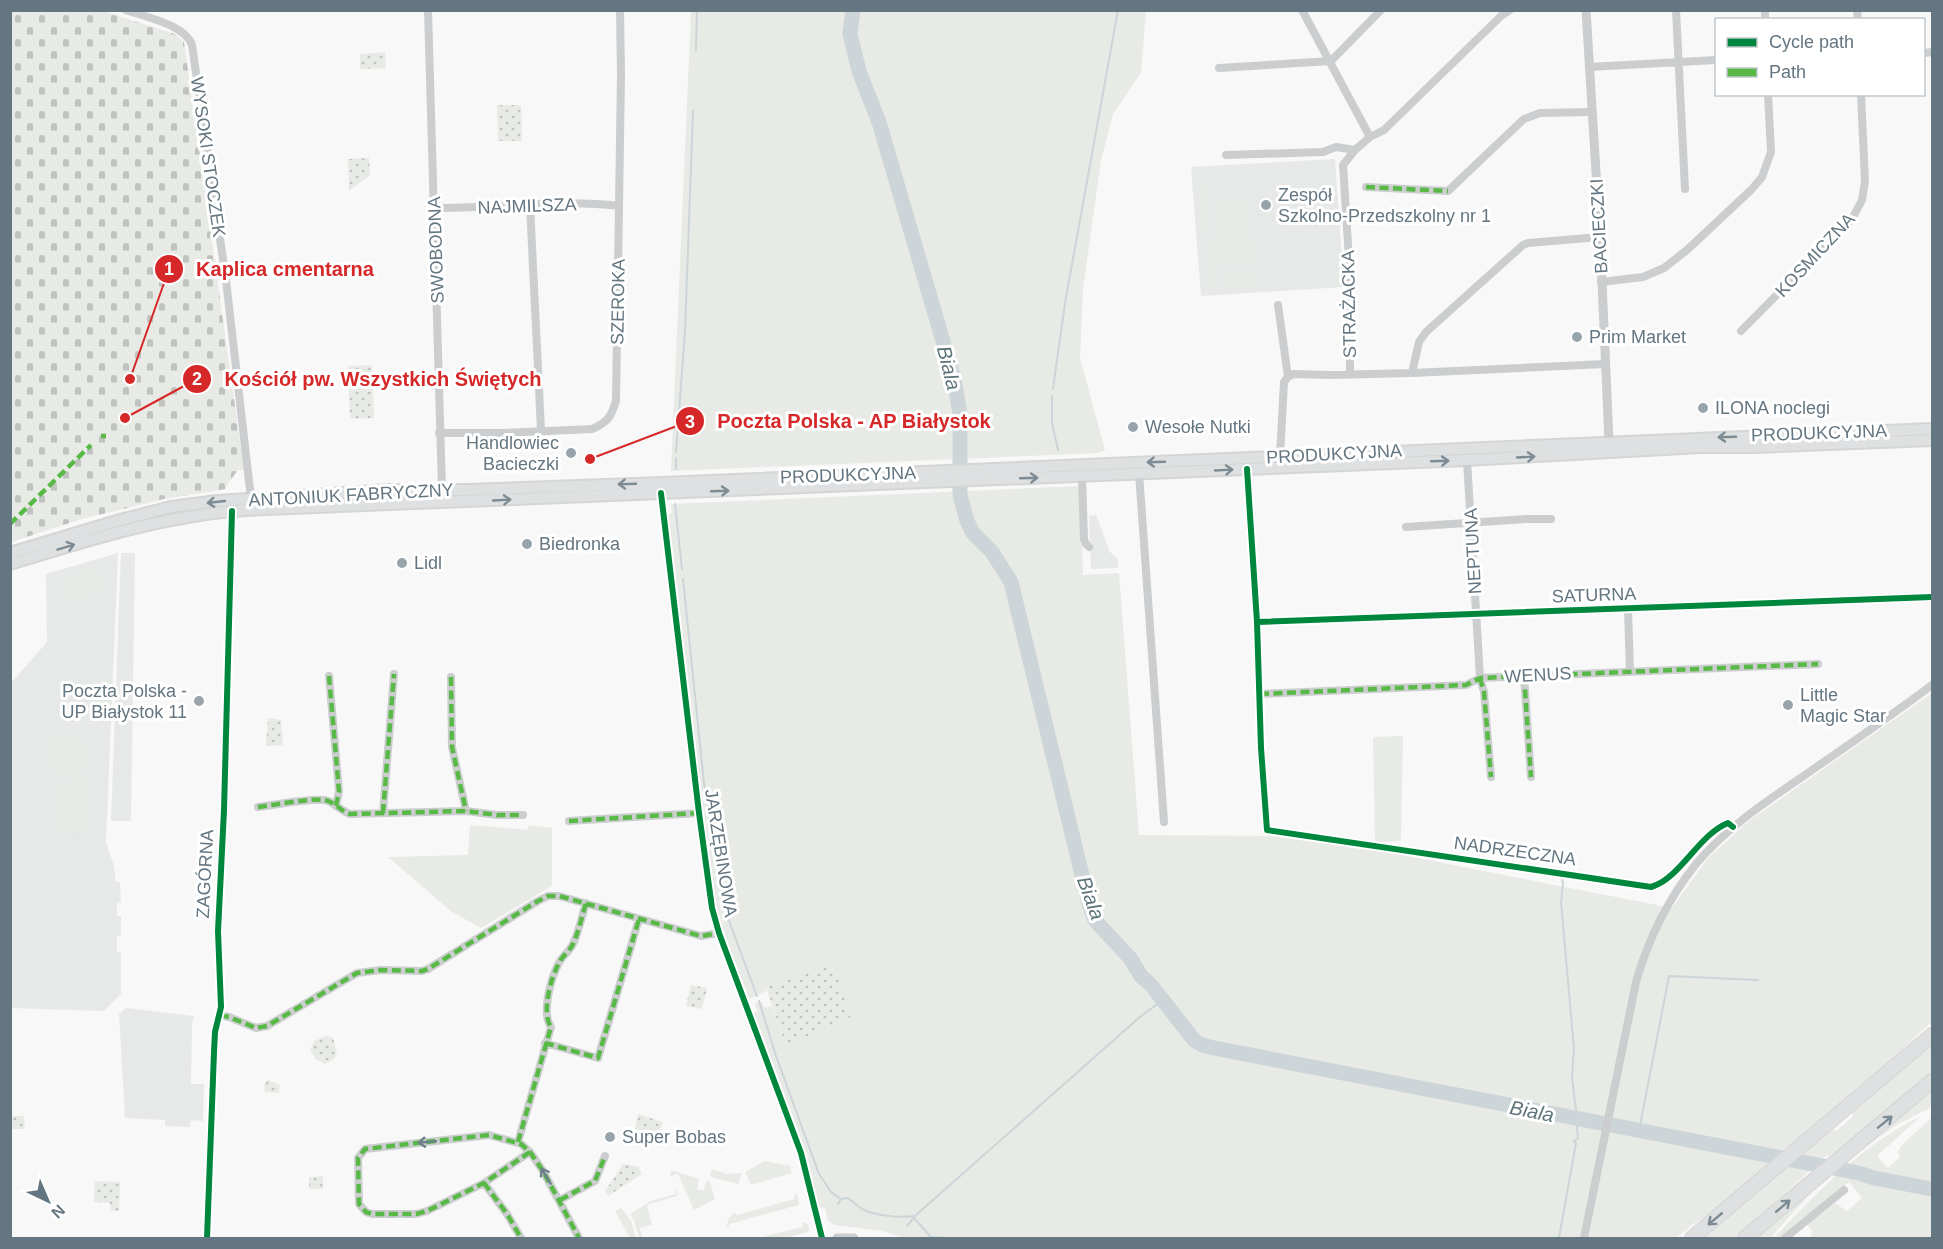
<svg xmlns="http://www.w3.org/2000/svg" width="1943" height="1249" font-family="Arial,sans-serif">
	<style>
		.built { fill: #e7e8e8 }
		.grass { fill: #e7eae5 }
		.cemetery { fill: url(#cemetery-stones) }
		.park { fill: url(#park-dots) }
		.lines { fill: none; stroke-linecap: round; stroke-linejoin: round }
		.stream { stroke: #cdd5d8; stroke-width: 2 }
		.river { stroke: #cdd5d8; stroke-width: 15 }
		.secondary-casing { stroke: #d4d5d5; stroke-width: 14 }
		.trunk-casing { stroke: #d4d5d5; stroke-width: 16 }
		.minor { stroke: #cbcdce; stroke-width: 8 }
		.tertiary { stroke: #cbcdce; stroke-width: 9 }
		.secondary { stroke: #dfe0e1; stroke-width: 10 }
		.trunk { stroke: #dfe0e1; stroke-width: 14 }
		.quiet { stroke: #58b947; stroke-width: 4.5; stroke-dasharray: 9 4.5; stroke-linecap: butt }
		.cycleway-casing { stroke: #fff; stroke-width: 10 }
		.cycleway { stroke: #00873e; stroke-width: 6 }
		.oneway { stroke: #7d8b94 }
		.oneway2 { stroke: #6e7f89 }
		.poi-dot { fill: #98a4ab; stroke: #fff; stroke-width: 2 }
		.labels { text-anchor: middle; dominant-baseline: central; stroke-width: 6; stroke-linejoin: round; paint-order: stroke }
		.street-label { font-size: 18px; fill: #647681; stroke: #fff }
		.poi-label { font-size: 18px; fill: #647681; stroke: #fff; text-anchor: start }
		.water-label { font-size: 20px; font-style: italic; fill: #5f757c; stroke: #fff }
		.leader { fill: none; stroke: #d62828; stroke-width: 2 }
		.callout-dot { fill: #d62828; stroke: #fff; stroke-width: 2 }
		.mark-label { font-size: 18px; text-anchor: middle; font-weight: bold; fill: #fff }
		.callout-label { font-size: 20px; text-anchor: middle; font-weight: bold; fill: #d62828; stroke: #fff; stroke-width: 6; stroke-linejoin: round; paint-order: stroke }
	</style>
	<defs>
		<pattern id="cemetery-stones" width="16" height="16" patternUnits="userSpaceOnUse" patternTransform="scale(1.5)"><rect width="16" height="16" fill="#e7eae5"/><path d="M2 7V4a2 2 0 0 1 4 0v3zM10 15v-3a2 2 0 0 1 4 0v3z" fill="#bfc2bf"/></pattern>
		<pattern id="park-dots" width="8" height="8" patternUnits="userSpaceOnUse" patternTransform="scale(1.5)"><rect width="8" height="8" fill="#e7eae5"/><path d="M2 2h.1M6 6h.1" fill="none" stroke="#bfc2bf" stroke-width="1.8" stroke-linecap="round"/></pattern>
	</defs>
	<rect width="100%" height="100%" fill="#f8f8f8"/>
	<path class="built" d="M1335,159L1344,287L1201,296L1191,167Z
		M1096,515L1110,552L1118,559V568L1091,569L1089,516Z
		M118,553L106,842L114,866L116,882H120L121,902L117,903V916H121V936H117V952H121V994L104,1011L11,1008L10,684L47,642L46,574Z
		M121,553H135L131,821H111Z
		M126,1008L194,1016L192,1025L191,1084H204L203,1121L191,1120L190,1127L165,1126V1120L125,1118L119,1014Z"/>
	<path class="grass" d="M691,11H1146L1141,73L1113,114L1101,160L1083,289L1080,358L1105,450L1099,453L671,471Z
		M1208,181L1215,285H1208L1201,182Z
		M1250,200L1253,263L1218,265L1215,202Z
		M1254,271L1255,285L1224,287L1223,273Z
		M1080,486L1083,575L1119,573L1139,835L1271,836L1387,852L1672,908L1708,858L1749,821L1932,693V1022L1913,1039L1867,1084L1788,1149L1785,1148L1762,1168L1764,1170L1734,1197L1692,1225L1676,1238H903L883,1231L834,1225L828,1220L825,1208L818,1207L808,1163L754,1013L758,1011L754,1004L761,1001L765,1008L772,1006L786,1046L852,1016L766,988V991L749,999L723,931L716,906L705,829L668,514L672,513L671,504Z
		M96,567L98,571L61,581L60,577Z
		M98,573L103,592L66,602L61,584Z
		M83,734L86,772L52,775L50,736Z
		M1403,736L1401,841L1375,842L1373,737Z
		M87,779L91,831L56,834L52,782Z
		M470,825L527,830L529,825L552,828V886L481,928L452,912L388,857L468,855Z
		M1932,1042V1072L1887,1111L1829,1156L1827,1155L1736,1238H1701L1829,1130H1837L1852,1118L1854,1109Z
		M1932,1092V1105L1926,1111L1925,1110L1897,1125L1868,1145Z
		M1921,1116L1877,1156L1888,1168L1900,1157L1898,1152L1901,1146L1932,1117V1238H1810L1812,1231L1807,1225L1835,1203L1847,1211L1862,1198L1849,1182L1779,1238H1774C1818,1191 1862,1145 1921,1116Z
		M765,1161L790,1166L792,1173L751,1185L745,1172Z
		M712,1169L727,1174L742,1173L738,1184L711,1177L710,1174Z
		M671,1170L699,1179L697,1189L703,1191L707,1181L710,1182L715,1199L694,1210L678,1174L670,1176Z
		M675,1189L678,1193L677,1196L647,1205L652,1225L640,1228L642,1238H639L634,1220L630,1214L651,1201L676,1194Z
		M1812,1192L1770,1238H1756L1774,1221Z
		M797,1194L799,1205L729,1224V1226L726,1227L729,1218L735,1212L737,1215L795,1199L794,1195Z
		M621,1208L631,1221L636,1238H630L615,1211Z
		M803,1222L808,1224L809,1230L808,1232L785,1238H758L803,1227Z"/>
	<path class="cemetery" d="M10,11H103L175,34L184,42L244,470H238L227,485L226,489L164,499L82,519L11,542Z"/>
	<path class="park" d="M385,52L386,68L360,69V54Z
		M497,105H521L522,141H498Z
		M369,158L370,175L349,191L348,159Z
		M372,365L374,418L350,419L348,366Z
		M268,718L281,720L283,745L266,746Z
		M834,965L852,1016L786,1046L766,987Z
		M691,985L707,988L702,1009L686,1006Z
		M326,1036L333,1038L337,1054L334,1059L325,1064L316,1059L310,1050L314,1041Z
		M268,1080L280,1085L279,1093L265,1092L264,1085Z
		M638,1114L663,1122L659,1134L635,1129Z
		M11,1116H24L25,1129H11Z
		M623,1164L638,1167L642,1174L608,1196L605,1191Z
		M323,1176V1189H309V1177Z
		M95,1181L120,1182L119,1211H111L110,1203L94,1202Z"/>
	<g class="lines">
		<path class="stream" d="M696,50L697,10
			M1053,389L1065,303L1118,10
			M1052,396V423L1058,450
			M676,452L685,332L693,111
			M676,469V458
			M675,504L682,569
			M683,579L704,783L725,910L757,996
			M1562,879L1563,883L1561,902L1574,1049L1572,1077L1577,1119
			M759,1001L776,1056L819,1174L831,1192L841,1199
			M1639,1131L1669,976L1758,980
			M838,1204L841,1199L847,1198C853,1201 857,1206 862,1209C876,1216 900,1218 914,1216
			M914,1218L931,1237L944,1238
			M907,1226L916,1215L1141,1016L1155,1006L1164,1001
			M1559,1238L1576,1143L1574,1141L1578,1138L1577,1127L1580,1119"/>
		<path class="river" d="M853,10L850,34L859,71L879,122L954,379L960,414V495L967,521L973,533L992,552L1011,582L1089,904L1095,920L1101,927L1130,958L1141,976L1151,985L1194,1040L1202,1045L1214,1048L1859,1173L1874,1178L1932,1189"/>
		<defs>
			<path id="secondary" d="M10,553L120,520L171,507L217,501L390,490H468L663,483L1932,429
				M10,564C88,540 162,516 244,510L1467,460L1701,447H1755L1932,440"/>
			<path id="trunk" d="M1692,1238L1932,1035
				M1745,1238L1932,1081"/>
		</defs>
		<use href="#secondary" class="secondary-casing"/>
		<use href="#trunk" class="trunk-casing"/>
		<path class="minor" d="M126,10C146,17 185,25 192,45L226,280L251,499
			M428,10L442,489
			M1302,10L1370,137L1355,150L1343,165L1350,275V374
			M1676,10L1685,189
			M1765,10V20
			M1857,10L1858,20
			M1924,53L1932,52
			M1589,67L1716,60
			M1219,68L1331,61L1381,10
			M1370,137L1384,130L1501,16L1510,10
			M1226,155L1323,152L1336,147L1355,150
			M1366,187L1448,191L1524,119L1540,113L1591,112
			M530,205L541,430
			M434,208C494,208 561,199 619,206
			M1601,282L1643,277L1664,268L1687,250L1752,189L1762,177L1771,152L1768,94
			M1278,305L1288,377
			M1741,331L1852,219L1862,200L1865,181L1861,94
			M1412,373L1419,342L1426,332L1523,245L1528,243L1600,237
			M439,433H502L592,429C608,422 611,417 616,401L621,75L620,10
			M1280,456L1284,382L1288,377L1293,374L1331,375L1412,373L1605,364
			M1467,460L1480,678L1484,692L1491,777
			M1247,469L1257,622L1261,748L1267,830L1651,887C1680,879 1698,835 1728,823L1733,827
			M1139,473L1164,822
			M1082,475L1084,539L1086,544L1089,547
			M661,493L699,813L712,908L719,933L801,1153L822,1238
			M1406,527L1527,519H1551
			M1628,609L1630,672
			M1257,622L1932,597
			M329,676L339,791L336,806
			M1524,676L1531,777
			M451,677L452,747L466,811
			M1260,694L1466,685L1480,678L1818,664
			M258,807C276,805 308,798 325,800C335,802 340,811 350,814L466,811L497,815H523
			M383,813L394,674
			M569,821L699,813
			M220,1015L229,1017L256,1028L267,1026L357,973L381,970L422,971L428,969L538,901L548,896H559L701,936L719,933
			M545,1043L598,1058L639,919
			M518,1142L551,1027C541,1013 551,977 559,963C562,956 570,951 573,944C579,931 582,916 586,903
			M530,1152L484,1183L427,1211L416,1214H372L366,1212L359,1204L358,1158L365,1149L489,1135L521,1144L530,1152L543,1171L579,1238
			M484,1183L507,1214L521,1238
			M560,1200L595,1181L605,1156
			M207,1238L214,1052L215,1032L221,1007L218,931L224,810L232,511
			M1584,1238L1636,982C1648,940 1668,899 1696,864C1726,828 1767,801 1805,775C1848,745 1891,716 1932,685
			M1785,1238L1844,1190"/>
		<path class="tertiary" d="M1586,10L1600,237L1609,441
			M837,1238H854"/>
		<use href="#secondary" class="secondary"/>
		<use href="#trunk" class="trunk"/>
		<path class="quiet" d="M1366,187L1448,191
			M101,436H106
			M10,524L91,445
			M329,676L339,791L336,806
			M1524,676L1531,777
			M451,677L452,747L466,811
			M1480,678L1484,692L1491,777
			M1260,694L1466,685L1480,678L1818,664
			M258,807C276,805 308,798 325,800C335,802 340,811 350,814L466,811L497,815H523
			M383,813L394,674
			M569,821L699,813
			M220,1015L229,1017L256,1028L267,1026L357,973L381,970L422,971L428,969L538,901L548,896H559L701,936L719,933
			M545,1043L598,1058L639,919
			M518,1142L551,1027C541,1013 551,977 559,963C562,956 570,951 573,944C579,931 582,916 586,903
			M530,1152L484,1183L427,1211L416,1214H372L366,1212L359,1204L358,1158L365,1149L489,1135L521,1144L530,1152L543,1171L579,1238
			M484,1183L507,1214L521,1238
			M560,1200L595,1181L605,1156"/>
		<defs>
			<path id="cycleway" d="M1247,469L1257,622L1261,748L1267,830L1651,887C1680,879 1698,835 1728,823L1733,827
				M661,493L699,813L712,908L719,933L801,1153L822,1238
				M1257,622L1932,597
				M207,1238L214,1052L215,1032L221,1007L218,931L224,810L232,511"/>
		</defs>
		<use href="#cycleway" class="cycleway-casing"/>
		<use href="#cycleway" class="cycleway"/>
	</g>
	<defs><path id="oneway-shaft" d="M-6 0H5M1.5-3L5.5 0L1.5 3" fill="none" stroke-width="1.6" stroke-linecap="round" stroke-linejoin="round" transform="scale(1.5)"/></defs>
	<g class="oneway">
		<use href="#oneway-shaft" transform="translate(1727 437) rotate(178)"/>
		<use href="#oneway-shaft" transform="translate(1526 457) rotate(-3)"/>
		<use href="#oneway-shaft" transform="translate(1440 461) rotate(-2)"/>
		<use href="#oneway-shaft" transform="translate(1156 462) rotate(178)"/>
		<use href="#oneway-shaft" transform="translate(1224 470) rotate(-3)"/>
		<use href="#oneway-shaft" transform="translate(1029 478) rotate(-2)"/>
		<use href="#oneway-shaft" transform="translate(627 484) rotate(178)"/>
		<use href="#oneway-shaft" transform="translate(720 491) rotate(-2)"/>
		<use href="#oneway-shaft" transform="translate(502 500) rotate(-3)"/>
		<use href="#oneway-shaft" transform="translate(216 502) rotate(174)"/>
		<use href="#oneway-shaft" transform="translate(66 547) rotate(-17)"/>
		<use href="#oneway-shaft" transform="translate(1885 1122) rotate(-39)"/>
		<use href="#oneway-shaft" transform="translate(1783 1206) rotate(-40)"/>
		<use href="#oneway-shaft" transform="translate(1715 1219) rotate(140)"/>
	</g>
	<g class="oneway2">
		<use href="#oneway-shaft" transform="translate(427 1142) rotate(175)"/>
		<use href="#oneway-shaft" transform="translate(546 1176) rotate(-121)"/>
	</g>
	<g class="poi-dot">
		<circle cx="1266" cy="205" r="6"/>
		<circle cx="1577" cy="337" r="6"/>
		<circle cx="1703" cy="408" r="6"/>
		<circle cx="1133" cy="427" r="6"/>
		<circle cx="571" cy="453" r="6"/>
		<circle cx="527" cy="544" r="6"/>
		<circle cx="402" cy="563" r="6"/>
		<circle cx="199" cy="701" r="6"/>
		<circle cx="1788" cy="705" r="6"/>
		<circle cx="610" cy="1137" r="6"/>
	</g>
	<g class="labels">
		<g class="street-label">
			<text transform="translate(208 157) rotate(82)">WYSOKI STOCZEK</text>
			<text transform="translate(527 206) rotate(-2)">NAJMILSZA</text>
			<text transform="translate(1599 226) rotate(-93)">BACIECZKI</text>
			<text transform="translate(436 250) rotate(-92)">SWOBODNA</text>
			<text transform="translate(1815 255) rotate(-47)">KOSMICZNA</text>
			<text transform="translate(618 302) rotate(-89)">SZEROKA</text>
			<text transform="translate(1349 304) rotate(-91)">STRAŻACKA</text>
			<text transform="translate(1819 433) rotate(-2)">PRODUKCYJNA</text>
			<text transform="translate(1334 454) rotate(-3)">PRODUKCYJNA</text>
			<text transform="translate(848 475) rotate(-2)">PRODUKCYJNA</text>
			<text transform="translate(351 495) rotate(-3)">ANTONIUK FABRYCZNY</text>
			<text transform="translate(1473 551) rotate(-93)">NEPTUNA</text>
			<text transform="translate(1594 595) rotate(-2)">SATURNA</text>
			<text transform="translate(1538 675) rotate(-3)">WENUS</text>
			<text transform="translate(1515 851) rotate(8)">NADRZECZNA</text>
			<text transform="translate(721 853) rotate(81)">JARZĘBINOWA</text>
			<text transform="translate(205 874) rotate(-87)">ZAGÓRNA</text>
		</g>
		<g class="poi-label">
			<text x="1278" y="195">Zespół<tspan x="1278" dy="21">Szkolno-Przedszkolny nr 1</tspan></text>
			<text x="1589" y="337">Prim Market</text>
			<text x="1715" y="408">ILONA noclegi</text>
			<text x="1145" y="427">Wesołe Nutki</text>
			<text x="559" y="443" text-anchor="end">Handlowiec<tspan x="559" dy="21">Bacieczki</tspan></text>
			<text x="539" y="544">Biedronka</text>
			<text x="414" y="563">Lidl</text>
			<text x="187" y="691" text-anchor="end">Poczta Polska -<tspan x="187" dy="21">UP Białystok 11</tspan></text>
			<text x="1800" y="695">Little<tspan x="1800" dy="21">Magic Star</tspan></text>
			<text x="622" y="1137">Super Bobas</text>
		</g>
		<g class="water-label">
			<text transform="translate(949 368) rotate(76)">Biala</text>
			<text transform="translate(1091 898) rotate(70)">Biala</text>
			<text transform="translate(1532 1111) rotate(11)">Biala</text>
		</g>
	</g>
	<path class="leader" d="M130 379L169 269M125 418L197 379M590 459L690 421"/>
	<g class="callout-dot">
		<circle cx="130" cy="379" r="6"/>
		<circle cx="125" cy="418" r="6"/>
		<circle cx="590" cy="459" r="6"/>
		<circle cx="169" cy="269" r="15"/>
		<circle cx="197" cy="379" r="15"/>
		<circle cx="690" cy="421" r="15"/>
	</g>
	<g class="mark-label">
		<text x="169" y="275">1</text>
		<text x="197" y="385">2</text>
		<text x="690" y="428">3</text>
	</g>
	<g class="callout-label">
		<text x="285" y="276">Kaplica cmentarna</text>
		<text x="383" y="386">Kościół pw. Wszystkich Świętych</text>
		<text x="854" y="428">Poczta Polska - AP Białystok</text>
	</g>
	<rect width="1943" height="1249" fill="none" stroke="#647681" stroke-width="24"/>
	<rect x="1715" y="18" width="210" height="78" fill="#ffffff" stroke="#c1c8cd" stroke-width="1.5"/>
	<rect x="1727" y="38" width="30" height="9" fill="#00873e" stroke="#c1c8cd" stroke-width="1.5"/>
	<text x="1769" y="48" font-size="18" fill="#647681">Cycle path</text>
	<rect x="1727" y="68" width="30" height="9" fill="#58b947" stroke="#c1c8cd" stroke-width="1.5"/>
	<text x="1769" y="78" font-size="18" fill="#647681">Path</text>
	<g transform="translate(48 1201) rotate(136)" stroke="#ffffff" stroke-width="4.5" paint-order="stroke">
	<path d="M0-4.5L10 22L0 15L-10 22Z" fill="#647681"/>
	<text y="-9" font-size="16" font-weight="bold" text-anchor="middle" fill="#647681">N</text>
	</g>
</svg>
